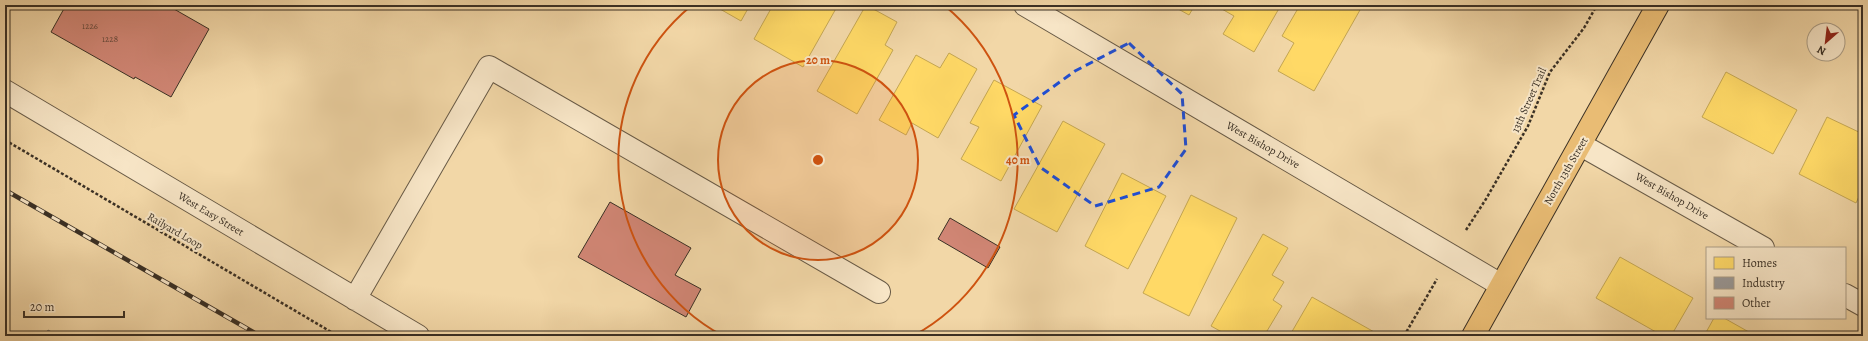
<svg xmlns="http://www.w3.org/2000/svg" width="1868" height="341" font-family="Alegreya,serif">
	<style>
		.homes { fill: #ffd966; stroke: #c4a652 }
		.industry { fill: #999; stroke: #7c7a76 }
		.building { fill: #d18675; stroke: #3a3025 }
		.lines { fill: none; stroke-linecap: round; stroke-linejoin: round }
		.minor-casing { stroke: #685a46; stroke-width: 24 }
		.major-casing { stroke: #3a3025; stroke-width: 24 }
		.path { stroke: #3a3025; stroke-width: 2.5; stroke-dasharray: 3 2; stroke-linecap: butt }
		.minor { stroke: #f7e5c6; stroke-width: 22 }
		.major { stroke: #e9bc74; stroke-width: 22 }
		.rail-casing { stroke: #3a3025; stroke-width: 4.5 }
		.rail { stroke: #f7e5c6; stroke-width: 3; stroke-dasharray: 9; stroke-linecap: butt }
		.marked { fill: none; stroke: #1d4ed8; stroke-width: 3; stroke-dasharray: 8 5; stroke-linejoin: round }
		.ring { fill: none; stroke: #ce5310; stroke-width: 2 }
		.labels { text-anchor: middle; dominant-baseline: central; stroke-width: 4; stroke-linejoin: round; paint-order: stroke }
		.number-label { font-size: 9px; fill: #604639 }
		.street-label { font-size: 11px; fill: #3a3025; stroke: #f7e5c6 }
		.centre { fill: #ce5310; stroke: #f7e5c6; stroke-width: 2 }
		.ring-label { font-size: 12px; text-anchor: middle; font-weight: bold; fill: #ce5310; stroke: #f7e5c6; stroke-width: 4; stroke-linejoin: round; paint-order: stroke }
	</style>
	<rect width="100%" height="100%" fill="#f2d7a7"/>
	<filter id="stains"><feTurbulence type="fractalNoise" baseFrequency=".005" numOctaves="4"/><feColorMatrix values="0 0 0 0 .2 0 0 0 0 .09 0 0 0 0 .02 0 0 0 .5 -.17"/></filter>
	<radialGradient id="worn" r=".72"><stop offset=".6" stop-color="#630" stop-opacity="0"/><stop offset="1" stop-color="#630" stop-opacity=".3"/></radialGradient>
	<path class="homes" d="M713,5H750L741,21Z
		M773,5H838L803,67L754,39Z
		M866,5L897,22L885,45L893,50L857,114L817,91Z
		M1171,5H1195L1189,15Z
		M1215,5H1281L1254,52L1223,34L1234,16Z
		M1300,5H1352L1360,10L1314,91L1278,71L1294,43L1282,36Z
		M949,53L977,69L938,138L912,123L906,135L879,120L916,55L940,68Z
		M1726,72L1797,110L1773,154L1702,117Z
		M994,80L1042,106L1001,181L961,159L979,127L970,123Z
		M1827,117L1863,134V188L1856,203L1799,174Z
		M1063,121L1105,144L1057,232L1014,209Z
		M1122,173L1166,196L1128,269L1085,246Z
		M1191,195L1237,218L1189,316L1143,293Z
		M1263,234L1288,248L1272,275L1284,282L1273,300L1282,306L1264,336H1229L1211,326Z
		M1620,257L1693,298L1671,336H1663L1596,298Z
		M1312,297L1376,333L1375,336L1290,335Z
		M1714,318H1724L1756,336H1704Z"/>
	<path class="industry" d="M48,330L59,336H45Z"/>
	<path class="building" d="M66,5H167L209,29L171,97L135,77L134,79L51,32Z
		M610,202L691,248L675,275L701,289L686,317L578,257Z
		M950,218L1000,247L988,268L938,239Z"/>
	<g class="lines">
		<defs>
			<path id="minor" d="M1025,5L1501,285
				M5,91L418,336
				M1581,145L1763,248
				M1845,295L1863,305
				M355,299L489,67L879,292"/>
			<path id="major" d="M1473,336L1658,5"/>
		</defs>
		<use href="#minor" class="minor-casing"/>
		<use href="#major" class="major-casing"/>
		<path class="path" d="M5,140L338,336
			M1466,230L1486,199L1528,126L1550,72L1584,28L1597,5
			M1404,336L1437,279"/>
		<use href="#minor" class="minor"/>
		<use href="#major" class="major"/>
		<defs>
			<path id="rail" d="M5,190L260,336"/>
		</defs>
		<use href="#rail" class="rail-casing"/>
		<use href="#rail" class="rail"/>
	</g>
	<path class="marked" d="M1129,43L1182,94L1186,149L1159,187L1095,206L1040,167L1014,115L1075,71Z"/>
	<circle cx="818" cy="160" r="100" fill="#ce5310" fill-opacity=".12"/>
	<g class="ring">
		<circle cx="818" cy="160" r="100"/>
		<path d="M723 336A200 200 0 0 1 691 6M945 6A200 200 0 0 1 913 336"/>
	</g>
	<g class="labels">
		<g class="number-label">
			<text x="90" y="26">1226</text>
			<text x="110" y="39">1228</text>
		</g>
		<g class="street-label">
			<text transform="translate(1529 100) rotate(-66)">13th Street Trail</text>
			<text transform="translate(1263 145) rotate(30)">West Bishop Drive</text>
			<text transform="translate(1566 171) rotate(-60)">North 13th Street</text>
			<text transform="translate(1672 196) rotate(30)">West Bishop Drive</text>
			<text transform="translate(211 214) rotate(31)">West Easy Street</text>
			<text transform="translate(175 231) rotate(30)">Railyard Loop</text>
		</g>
	</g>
	<circle cx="818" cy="160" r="6" class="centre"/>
	<g class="ring-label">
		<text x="818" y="64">20 m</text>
		<text x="1018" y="164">40 m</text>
	</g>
	<rect width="1868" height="341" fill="none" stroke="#f2d7a7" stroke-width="20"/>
	<rect x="6" y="6" width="1856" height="329" fill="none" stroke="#3a3025" stroke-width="2"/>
	<rect x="10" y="10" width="1848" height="321" fill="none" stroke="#3a3025"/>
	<rect x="1706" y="247" width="140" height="72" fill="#f7e5c6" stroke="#ab9d86"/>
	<rect x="1714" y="257" width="20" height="12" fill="#ffd966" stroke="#ab9d86"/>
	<text x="1742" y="267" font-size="12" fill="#3a3025">Homes</text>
	<rect x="1714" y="277" width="20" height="12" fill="#999999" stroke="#ab9d86"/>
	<text x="1742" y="287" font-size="12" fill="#3a3025">Industry</text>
	<rect x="1714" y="297" width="20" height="12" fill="#d18675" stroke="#ab9d86"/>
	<text x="1742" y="307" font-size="12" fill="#3a3025">Other</text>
	<g transform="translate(1826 42) rotate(208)"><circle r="19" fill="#f7e5c6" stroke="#ab9d86"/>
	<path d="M0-3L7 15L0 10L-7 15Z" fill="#8f2418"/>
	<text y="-6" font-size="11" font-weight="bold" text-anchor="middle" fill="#3a3025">N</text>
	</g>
	<path d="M24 311v6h100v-6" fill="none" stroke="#3a3025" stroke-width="2"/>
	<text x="30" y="311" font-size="12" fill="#3a3025" stroke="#f7e5c6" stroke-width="3" paint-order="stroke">20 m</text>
	<rect width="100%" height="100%" filter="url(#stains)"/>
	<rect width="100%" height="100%" fill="url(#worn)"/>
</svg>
